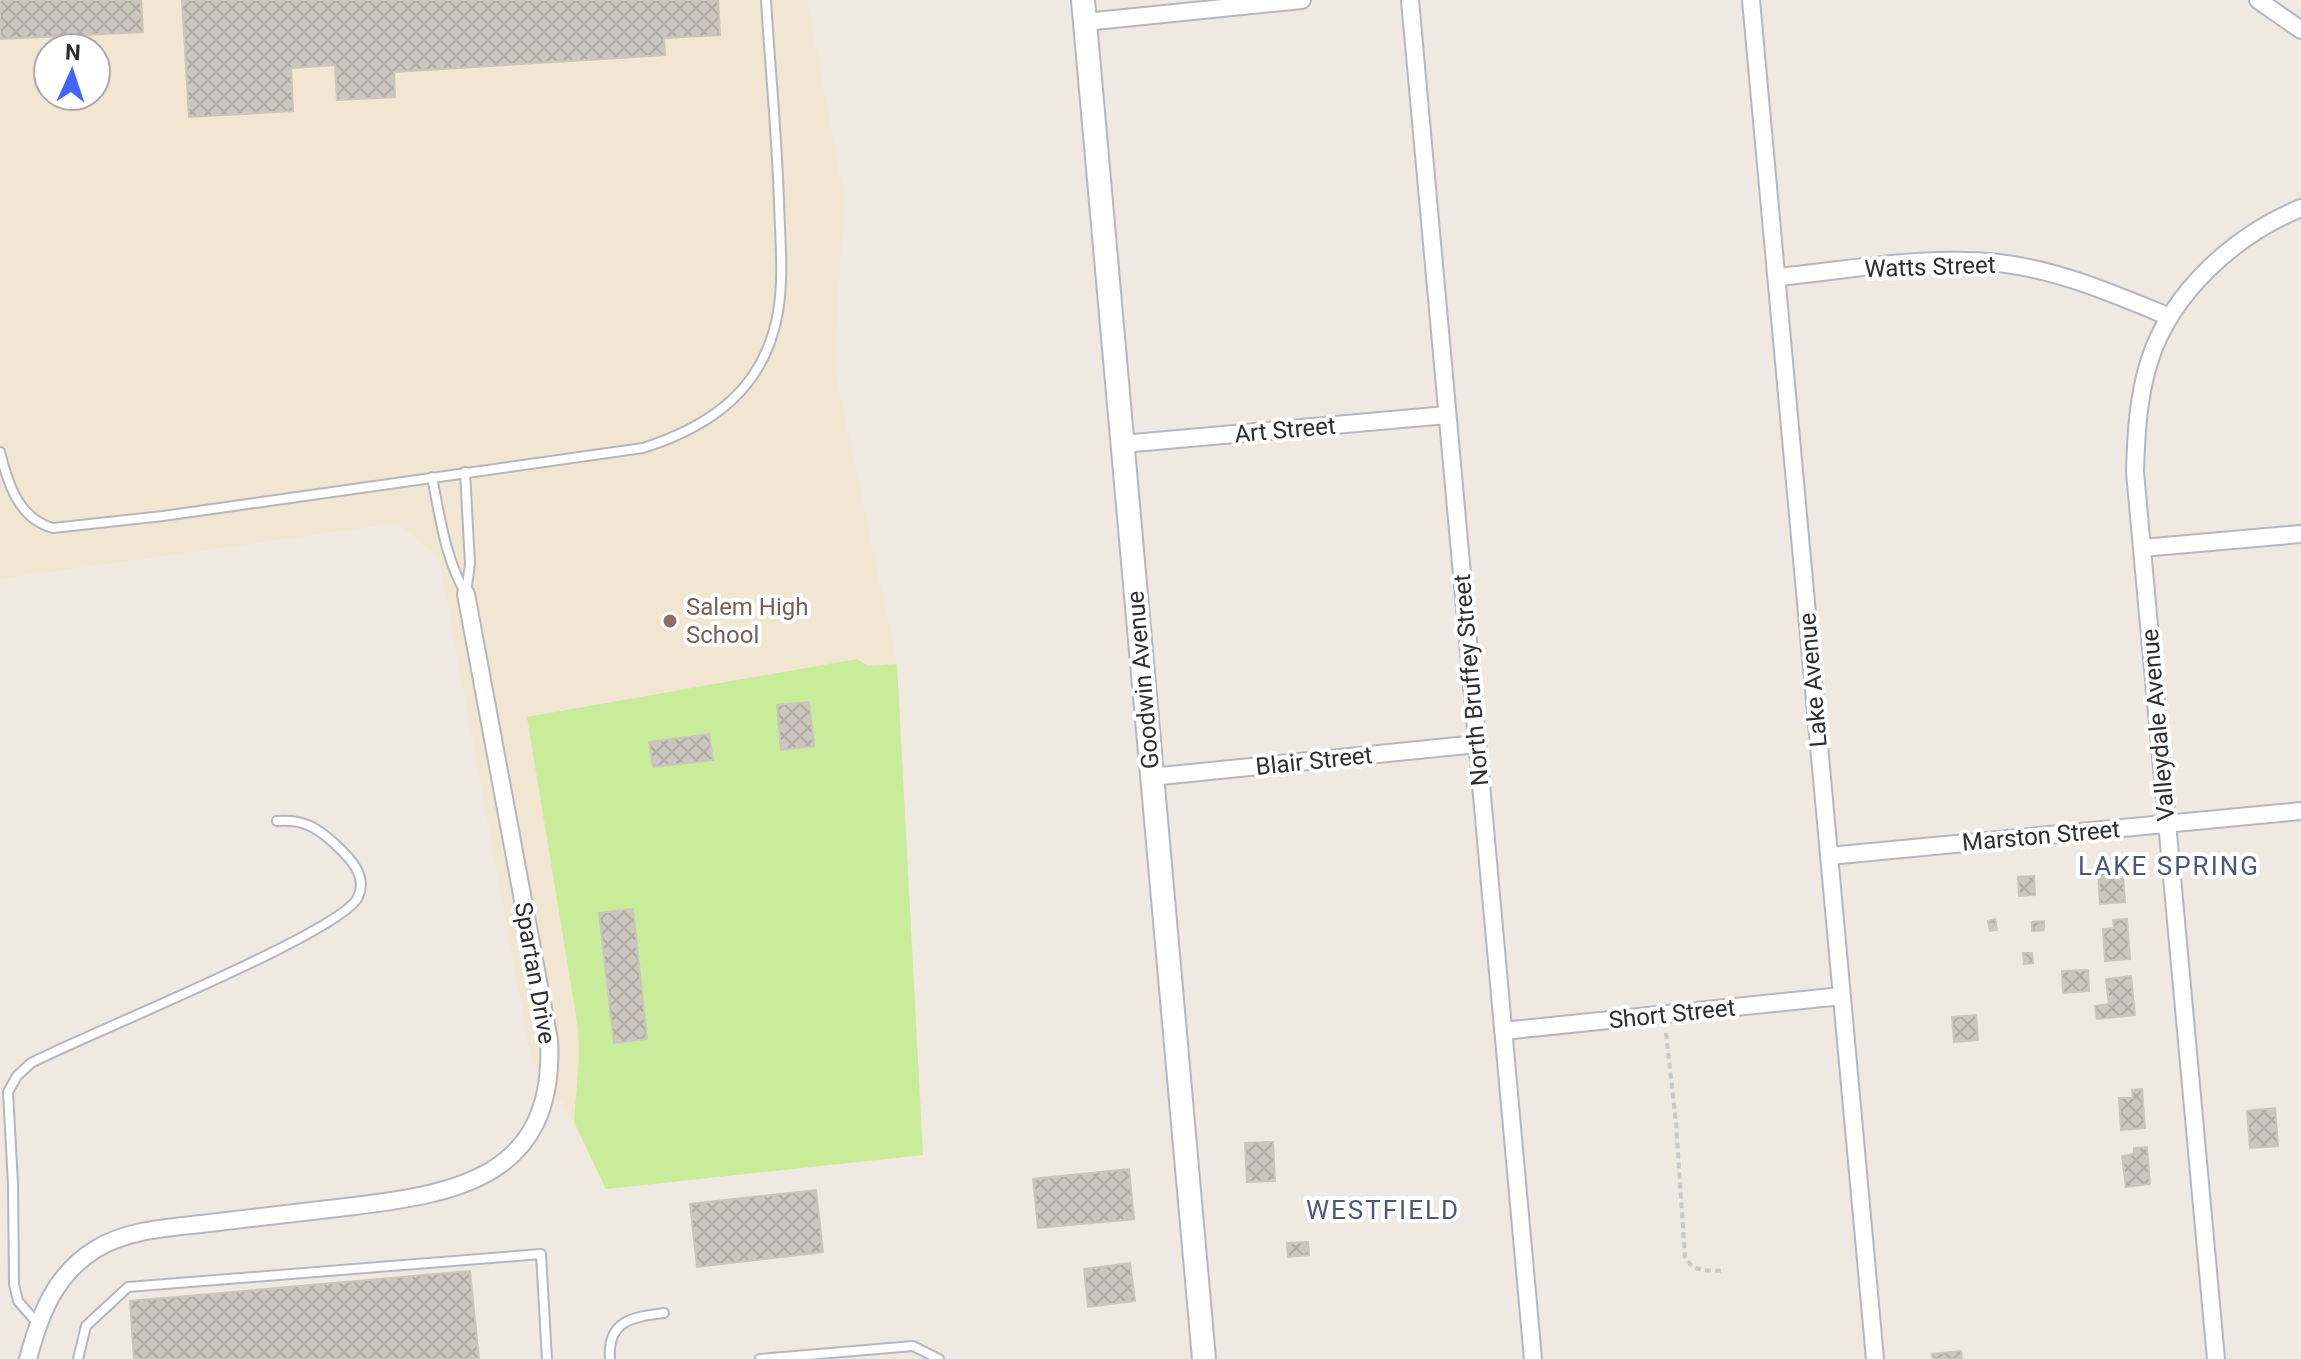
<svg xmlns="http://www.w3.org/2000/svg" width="2301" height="1359" font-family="Roboto,sans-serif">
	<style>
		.education { fill: #f0e6d1; fill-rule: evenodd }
		.pitch { fill: #c9ec9a }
		.building { fill: url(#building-cross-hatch); stroke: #cbc5ba; stroke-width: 2 }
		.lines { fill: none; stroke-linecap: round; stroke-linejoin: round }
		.lane-casing { stroke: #b4b7c1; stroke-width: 12 }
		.street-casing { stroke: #b4b7c1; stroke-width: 20 }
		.secondary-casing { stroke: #b4b7c1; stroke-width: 26 }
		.path { stroke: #c9c9c9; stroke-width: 4; stroke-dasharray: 6 4; stroke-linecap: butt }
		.lane { stroke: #fff; stroke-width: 8 }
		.street { stroke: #fff; stroke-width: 16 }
		.secondary { stroke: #fff; stroke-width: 22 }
		.education-dot { fill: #8d6e63; stroke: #fff; stroke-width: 3 }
		.labels { text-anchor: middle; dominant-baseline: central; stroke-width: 8; stroke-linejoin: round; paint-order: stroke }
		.street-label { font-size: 24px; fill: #2e2e2e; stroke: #fff }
		.education-label { font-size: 24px; fill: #785e54; stroke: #fff; text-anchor: start }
		.neighbourhood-label { font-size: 26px; letter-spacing: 2px; fill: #4d5680; stroke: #fff }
	</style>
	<defs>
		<pattern id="building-cross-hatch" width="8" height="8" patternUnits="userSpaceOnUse" patternTransform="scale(2)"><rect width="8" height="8" fill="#cbc7bf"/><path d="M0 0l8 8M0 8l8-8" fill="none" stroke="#afaba4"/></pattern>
	</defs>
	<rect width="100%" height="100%" fill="#efe9e1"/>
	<path class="education" d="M0,0H807L844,198L834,367L897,664L923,1155L606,1189L568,1111L532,1061L439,557L397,523L0,579ZM48,48H96V96H48Z"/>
	<path class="pitch" d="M857,659L869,666L897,664L923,1155L606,1189L574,1122L579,1058L578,1027L527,717Z"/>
	<path class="building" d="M0,0H141L143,32L0,39Z
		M182,0H718L720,35L664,38L665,55L394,72L395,97L337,100L335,65L291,68L293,111L189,117Z
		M809,702L814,746L781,750L777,705Z
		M709,734L713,760L653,767L649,742Z
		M2122,862L2125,902L2100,904L2098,871L2108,870V863Z
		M2034,876L2035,895L2019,896L2018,877Z
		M633,909L647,1039L614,1043L599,913Z
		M1995,919L1997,930L1990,931L1988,921Z
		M2127,919L2130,959L2105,961L2103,929L2114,928L2113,920Z
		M2044,921V930L2032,931V922Z
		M2023,953H2032L2033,963L2024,964Z
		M2088,970L2089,991L2063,993L2062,971Z
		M2131,976L2135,1015L2097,1019L2095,1006L2109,1004L2106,979Z
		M1976,1015L1978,1040L1954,1042L1952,1017Z
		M2142,1089L2145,1128L2121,1130L2119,1098H2133L2132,1090Z
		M2275,1108L2278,1146L2250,1148L2247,1111Z
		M1273,1142L1275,1181L1247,1182L1245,1143Z
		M2147,1147L2150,1184L2126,1187L2122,1156L2134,1154V1148Z
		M1129,1169L1134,1219L1038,1228L1033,1179Z
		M816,1190L823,1252L697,1267L690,1204Z
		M1308,1242L1309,1255L1288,1257L1287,1243Z
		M1130,1263L1135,1301L1088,1307L1084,1269Z
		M470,1271L479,1359H134L130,1301Z
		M1961,1351L1962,1359H1933L1932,1354Z"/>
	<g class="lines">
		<defs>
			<path id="lane" d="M0,452C8,484 19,519 53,528L163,516L643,448C712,426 765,388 778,312C784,277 780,238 779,202C777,135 770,67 766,0
				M465,472L470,564L466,593
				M432,477C440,517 445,558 466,594
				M38,1324L18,1301L14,1284L13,1184L8,1092L17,1076L31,1063C82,1036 343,932 358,897C368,876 350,858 336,845C317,827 303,819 277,821
				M78,1359L86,1326L128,1287L541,1254L547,1359
				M610,1359C607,1320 633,1317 664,1313
				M760,1359L913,1346L939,1359"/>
			<path id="street" d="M1410,0L1533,1359
				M1751,0L1875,1359
				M2258,0L2301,30
				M1085,22L1302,0
				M1778,277C1850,270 1927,255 1999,263C2059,270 2114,294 2170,317
				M1122,444L1447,415
				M2142,548L2301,534
				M1151,777L1477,744
				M1829,856L2301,811
				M1503,1031L1842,996
				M28,1359C40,1314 55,1274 96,1249C127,1230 166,1228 201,1224C249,1218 298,1213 346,1207C456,1194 556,1178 549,1040L466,594
				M2216,1359L2135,472C2136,435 2138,398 2149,362C2171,292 2235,235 2301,208"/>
			<path id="secondary" d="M1083,0L1204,1359"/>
		</defs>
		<use href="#lane" class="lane-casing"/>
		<use href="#street" class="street-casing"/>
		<use href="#secondary" class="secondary-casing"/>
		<path class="path" d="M1666,1033L1676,1123L1685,1257C1693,1273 1708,1270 1724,1271"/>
		<use href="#lane" class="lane"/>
		<use href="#street" class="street"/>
		<use href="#secondary" class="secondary"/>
	</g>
	<circle class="education-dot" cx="670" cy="621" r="8"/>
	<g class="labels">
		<g class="street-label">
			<text transform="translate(1930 267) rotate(-2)">Watts Street</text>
			<text transform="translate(1285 430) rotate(-5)">Art Street</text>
			<text transform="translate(1143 680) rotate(-95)">Goodwin Avenue</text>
			<text transform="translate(1471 680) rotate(-95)">North Bruffey Street</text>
			<text transform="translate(1813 680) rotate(-95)">Lake Avenue</text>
			<text transform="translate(2158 725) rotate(-95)">Valleydale Avenue</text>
			<text transform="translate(1314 761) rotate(-6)">Blair Street</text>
			<text transform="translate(2041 836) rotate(-5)">Marston Street</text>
			<text transform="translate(535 973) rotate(80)">Spartan Drive</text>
			<text transform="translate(1672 1014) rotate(-6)">Short Street</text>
		</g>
		<g class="education-label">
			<text x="686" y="607">Salem High<tspan x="686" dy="28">School</tspan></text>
		</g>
		<g class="neighbourhood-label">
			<text x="2169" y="866">LAKE SPRING</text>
			<text x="1383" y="1210">WESTFIELD</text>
		</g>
	</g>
	<g transform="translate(72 72) rotate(3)"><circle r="38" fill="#ffffff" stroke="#ababab" stroke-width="2"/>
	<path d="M0-6L14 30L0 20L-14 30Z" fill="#4264fb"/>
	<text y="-12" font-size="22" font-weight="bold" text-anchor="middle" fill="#2e2e2e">N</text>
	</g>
</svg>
